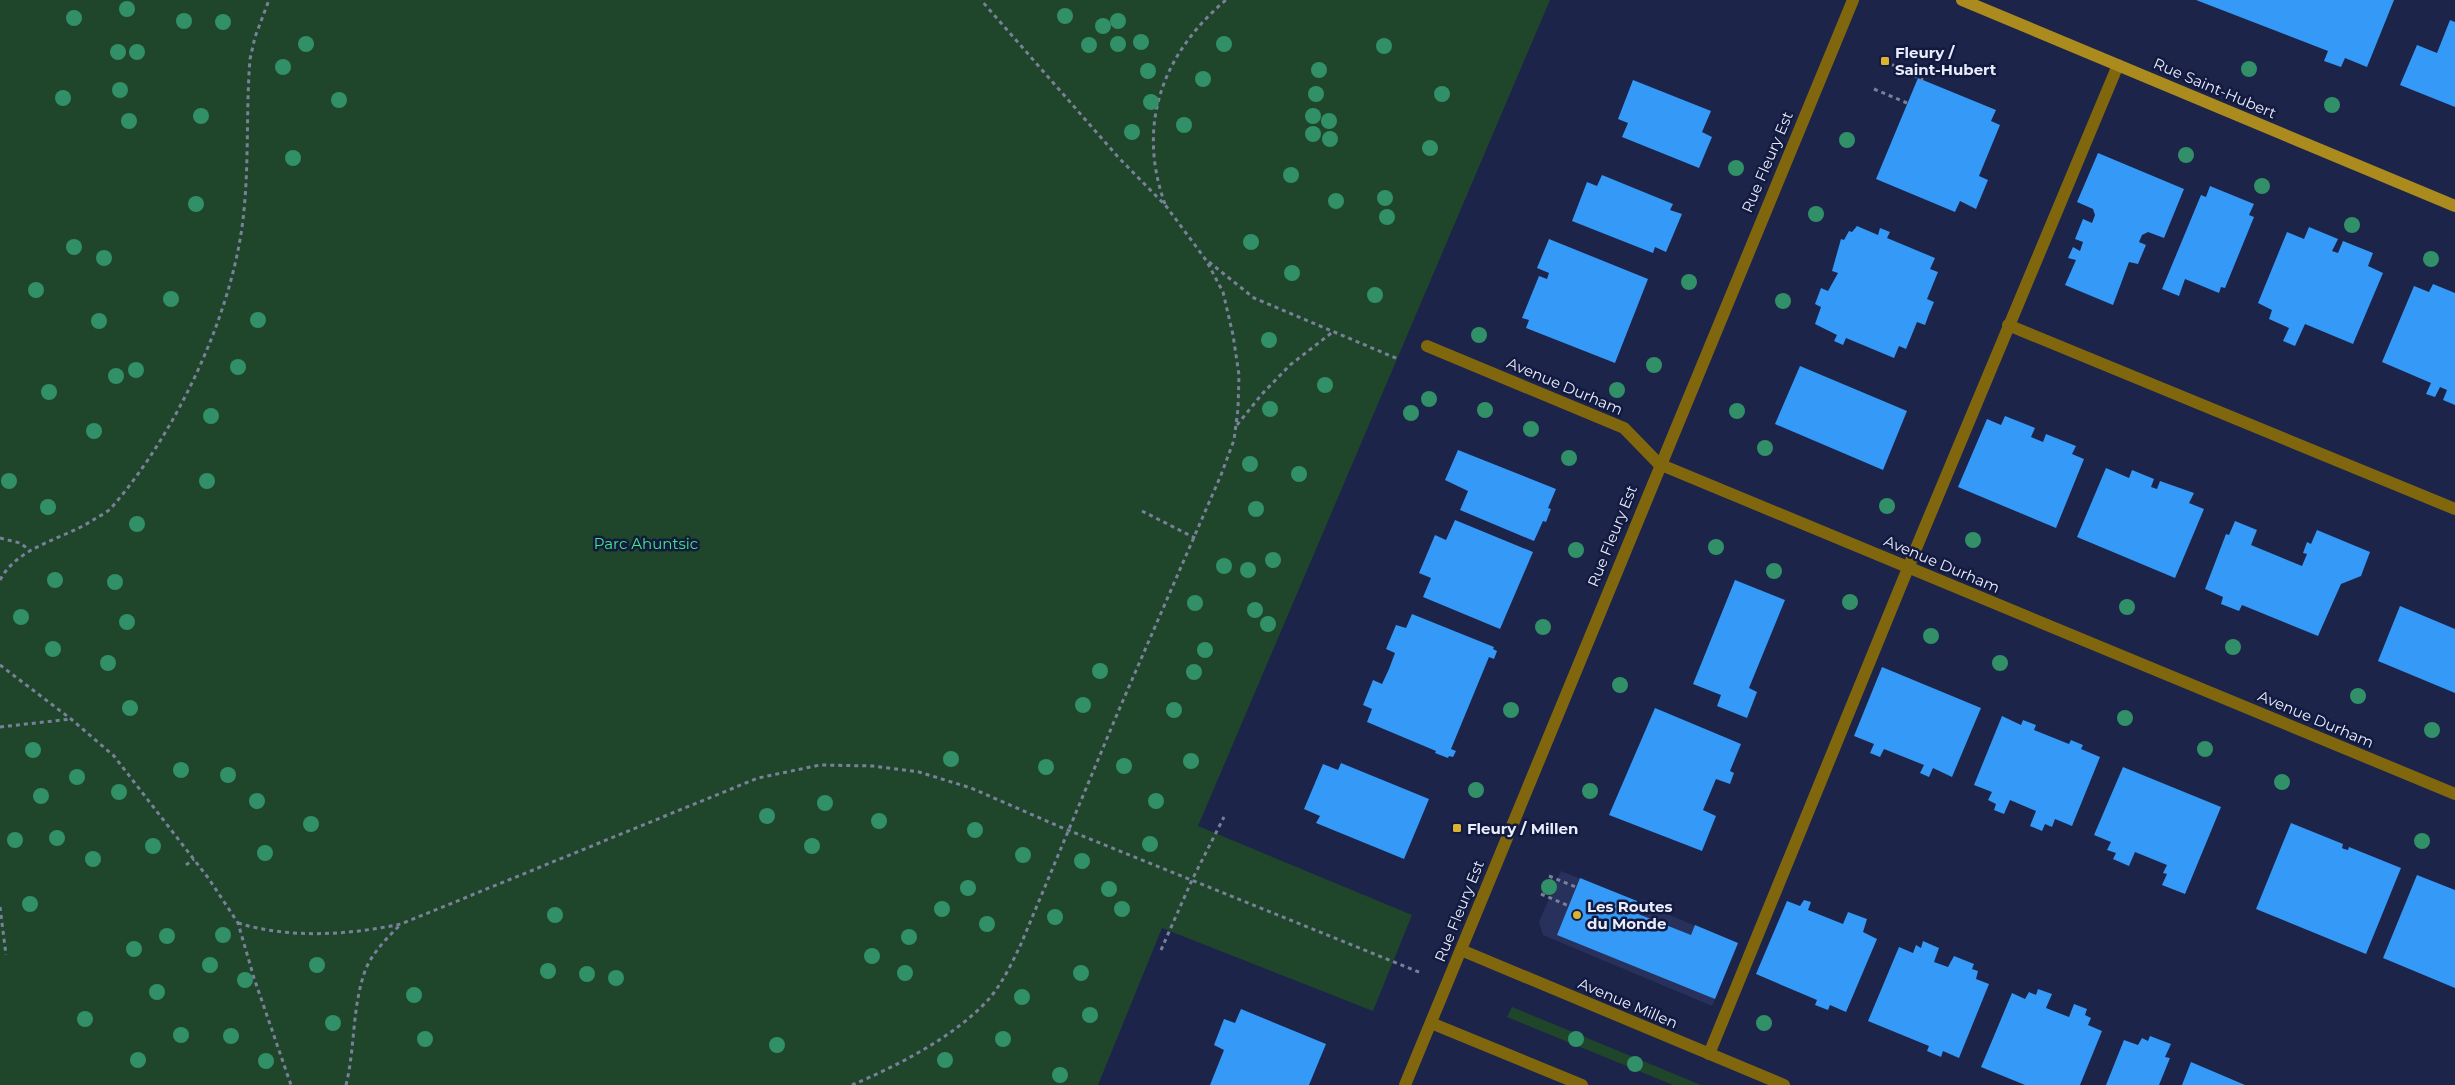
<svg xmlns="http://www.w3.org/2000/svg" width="2455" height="1085" font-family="Montserrat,sans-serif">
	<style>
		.built { fill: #27315b }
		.green { fill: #1f462a }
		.building { fill: #3599f8 }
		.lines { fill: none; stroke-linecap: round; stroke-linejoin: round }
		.path { stroke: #79809b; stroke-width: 3; stroke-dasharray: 4 4; stroke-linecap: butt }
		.service { stroke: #80660d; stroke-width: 12 }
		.minor { stroke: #80660d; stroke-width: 12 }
		.tertiary { stroke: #80660d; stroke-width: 12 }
		.secondary { stroke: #ab8b1e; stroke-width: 12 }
		.tree { fill: #319067 }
		.poi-dot { fill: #dab333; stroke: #131a3f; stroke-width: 2 }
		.labels { text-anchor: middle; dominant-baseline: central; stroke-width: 5; stroke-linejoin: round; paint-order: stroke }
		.poi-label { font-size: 15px; font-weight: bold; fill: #e8edfc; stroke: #131a3f; text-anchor: start }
		.street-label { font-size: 15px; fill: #e8edfc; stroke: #131a3f }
		.park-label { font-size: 15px; fill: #43e87f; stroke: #131a3f }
	</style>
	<rect width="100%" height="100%" fill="#1c244a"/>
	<path class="built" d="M1561,871L1738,943L1712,1006L1543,935L1539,922Z"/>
	<path class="green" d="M0,0H1550L1198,826L1412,915L1373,1011L1162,928L1098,1085H0Z
		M1512,1007L1701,1085H1673L1507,1017Z"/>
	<path class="building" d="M2196,0H2394L2367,67L2345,58L2341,67L2324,61L2328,51Z
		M2450,20L2455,22V107L2400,85L2417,45L2437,53Z
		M1918,78L1996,110L1991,121L2000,125L1979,176L1988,180L1976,209L1960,201L1955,212L1876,179Z
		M1633,80L1711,111L1702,132L1712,137L1699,168L1622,137L1628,123L1618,119Z
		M2098,153L2184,189L2164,238L2148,232L2142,235L2139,242L2146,245L2138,264L2129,262L2113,305L2065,285L2076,260L2068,258L2073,247L2080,251L2083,242L2075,239L2083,219L2092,223L2095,215L2093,209L2077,202Z
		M1602,175L1673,204L1670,210L1682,214L1666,252L1655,247L1653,253L1572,221L1587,182L1597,186Z
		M2210,186L2254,204L2249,215L2254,217L2225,288L2221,287L2219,293L2185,279L2179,296L2162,289L2201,195L2206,197Z
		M1857,226L1878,235L1880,228L1890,232L1887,238L1935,258L1930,269L1938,272L1927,299L1934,302L1929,314L1925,325L1917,322L1906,349L1899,346L1894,358L1846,338L1843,345L1834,341L1837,335L1815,324L1821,307L1815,304L1821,288L1828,291L1838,273L1832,271L1841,239L1844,240L1849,231L1852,232Z
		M2309,227L2338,239L2332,251L2338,253L2343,241L2373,253L2368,266L2383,273L2353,344L2305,324L2295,346L2283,341L2289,328L2269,319L2272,310L2258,303L2287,232L2304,239Z
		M1549,239L1648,279L1615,363L1526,328L1529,320L1522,318L1539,276L1547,279L1549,273L1537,268Z
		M2433,284L2455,293V405L2443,400L2447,390L2440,387L2435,397L2426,394L2431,383L2382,362L2414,286L2429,292Z
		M1800,366L1907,411L1883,470L1775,424Z
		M2005,416L2035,428L2031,437L2043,442L2046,434L2076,446L2072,454L2084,459L2056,528L1958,487L1987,419L2001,425Z
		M1458,450L1556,489L1548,508L1551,509L1546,522L1543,521L1534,541L1460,510L1468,491L1445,480Z
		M2106,468L2129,478L2132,470L2154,479L2151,487L2157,489L2160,481L2194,493L2189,503L2204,509L2175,578L2077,537Z
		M1455,520L1533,552L1500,629L1423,597L1431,578L1419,573L1435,535L1446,540Z
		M2235,521L2257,530L2251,545L2302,566L2307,554L2303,553L2307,542L2311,544L2317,530L2370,552L2361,576L2341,584L2318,636L2242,605L2239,611L2221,604L2223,597L2205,589L2226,534L2229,535Z
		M1735,580L1785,600L1749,688L1757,692L1747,718L1717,706L1721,695L1693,684Z
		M2400,606L2455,629V693L2378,661Z
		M1412,614L1494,647L1493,649L1497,651L1494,659L1489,657L1451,749L1456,751L1453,757L1449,756L1448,758L1435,753L1436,751L1367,722L1372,709L1363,705L1373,680L1382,684L1389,669L1395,653L1386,649L1396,625L1406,628Z
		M1882,667L1981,708L1952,777L1933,768L1929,777L1920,773L1924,765L1884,749L1880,757L1870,753L1874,744L1854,736Z
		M1655,708L1741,744L1730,771L1734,773L1730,784L1716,779L1703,810L1716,816L1702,851L1609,815Z
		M2002,716L2021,725L2023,720L2036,725L2034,730L2069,744L2071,740L2083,745L2081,749L2100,757L2072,826L2055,819L2052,827L2045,824L2042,831L2030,826L2036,811L2010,800L2004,814L1994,810L1996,804L1988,800L1992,792L1974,785Z
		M1341,763L1429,799L1404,859L1316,823L1320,816L1304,809L1323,764L1338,770Z
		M2123,767L2221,807L2185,894L2162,885L2167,874L2163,873L2167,865L2135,852L2129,866L2113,859L2116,853L2107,850L2111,842L2094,835Z
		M2291,823L2343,844L2342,848L2344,849L2348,850L2349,847L2401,868L2366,954L2256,909Z
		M2417,875L2455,890V988L2383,958Z
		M1580,878L1637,901L1633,912L1691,935L1695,925L1738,943L1715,999L1557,935Z
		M1804,900L1811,902L1808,910L1843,924L1848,912L1867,919L1863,932L1877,939L1846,1012L1830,1005L1828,1010L1815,1005L1817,1000L1756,974L1787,901L1800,906Z
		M1923,941L1939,948L1934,962L1948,967L1954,956L1974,964L1972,969L1978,971L1976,979L1989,984L1959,1058L1943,1051L1941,1057L1927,1051L1929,1046L1868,1021L1899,947L1913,953L1916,945L1921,948Z
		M2038,989L2052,994L2046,1008L2069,1017L2074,1004L2087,1009L2085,1015L2091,1018L2088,1025L2102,1031L2080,1085H2025L1981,1067L2012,993L2025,999L2029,992L2036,995Z
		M1241,1009L1326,1044L1309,1085H1210L1224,1050L1214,1045L1224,1019L1235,1023Z
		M2150,1036L2171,1044L2165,1057L2170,1058L2159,1085H2106L2124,1040L2138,1045L2142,1038L2148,1041Z
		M2191,1062L2245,1085H2182Z"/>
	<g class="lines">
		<path class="path" d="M1885,61L1923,80
			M1874,89L1907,103
			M1165,204C1136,124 1163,53 1226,0
			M1209,262L1254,298L1398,359
			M1237,425L1262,394L1290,365L1334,331
			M1142,511L1195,538
			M0,538L20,543L31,551
			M0,580C18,546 62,540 93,520C99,516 107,513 112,507C177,432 235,310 244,210C249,160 246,110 250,59L255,37L269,0
			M0,665L71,719L114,756L209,879L238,923L254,978L291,1085
			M0,727L71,719
			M186,865L194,859
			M1549,876L1576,887
			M1541,894L1569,906
			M0,907L6,955
			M238,923C290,939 348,935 401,924L758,778L820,765L873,766L919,772L971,788L1065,829L1421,973
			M1161,950L1192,880L1224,817
			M346,1085C355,1049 352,1010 364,974C370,955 386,939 400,925
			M852,1085C897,1066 954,1037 988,1000C1002,984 1012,963 1021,944L1118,712L1221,475L1234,440L1238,409L1239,375L1233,335L1223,292L1206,260L1166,206L1118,157L981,0"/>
		<path class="service" d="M2008,325L2455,509
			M1427,346L1624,428L1659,464
			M1709,1054L1922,534L2118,65"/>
		<path class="minor" d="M1659,464L2455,794
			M1461,950L1784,1085
			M1431,1023L1582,1085"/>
		<path class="tertiary" d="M1405,1085L1853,0"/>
		<path class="secondary" d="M1962,0L2455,206"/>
	</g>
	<g class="tree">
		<circle cx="127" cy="9" r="8"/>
		<circle cx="1065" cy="16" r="8"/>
		<circle cx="74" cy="18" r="8"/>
		<circle cx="184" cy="21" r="8"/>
		<circle cx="1118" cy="21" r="8"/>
		<circle cx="223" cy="22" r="8"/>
		<circle cx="1103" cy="26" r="8"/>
		<circle cx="1141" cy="42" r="8"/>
		<circle cx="306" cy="44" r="8"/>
		<circle cx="1118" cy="44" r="8"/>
		<circle cx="1224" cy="44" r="8"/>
		<circle cx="1089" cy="45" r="8"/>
		<circle cx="1384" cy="46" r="8"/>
		<circle cx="118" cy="52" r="8"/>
		<circle cx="137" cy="52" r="8"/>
		<circle cx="283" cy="67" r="8"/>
		<circle cx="2249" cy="69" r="8"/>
		<circle cx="1319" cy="70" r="8"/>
		<circle cx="1148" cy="71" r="8"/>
		<circle cx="1203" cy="79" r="8"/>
		<circle cx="120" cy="90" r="8"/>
		<circle cx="1316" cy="94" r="8"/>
		<circle cx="1442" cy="94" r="8"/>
		<circle cx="63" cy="98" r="8"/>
		<circle cx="339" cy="100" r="8"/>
		<circle cx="1151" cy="102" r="8"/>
		<circle cx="2332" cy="105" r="8"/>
		<circle cx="201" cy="116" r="8"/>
		<circle cx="1313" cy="116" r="8"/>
		<circle cx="129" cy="121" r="8"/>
		<circle cx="1329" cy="121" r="8"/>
		<circle cx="1184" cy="125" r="8"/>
		<circle cx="1132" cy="132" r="8"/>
		<circle cx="1313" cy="134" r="8"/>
		<circle cx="1330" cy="139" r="8"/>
		<circle cx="1847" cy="140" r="8"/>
		<circle cx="1430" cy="148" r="8"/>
		<circle cx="2186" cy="155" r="8"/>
		<circle cx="293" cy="158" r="8"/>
		<circle cx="1736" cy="168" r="8"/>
		<circle cx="1291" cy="175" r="8"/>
		<circle cx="2262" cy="186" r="8"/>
		<circle cx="1385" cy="198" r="8"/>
		<circle cx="1336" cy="201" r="8"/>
		<circle cx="196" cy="204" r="8"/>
		<circle cx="1816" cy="214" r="8"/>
		<circle cx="1387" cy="217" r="8"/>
		<circle cx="2352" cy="225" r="8"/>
		<circle cx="1251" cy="242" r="8"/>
		<circle cx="74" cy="247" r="8"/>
		<circle cx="104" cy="258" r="8"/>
		<circle cx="2431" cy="259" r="8"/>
		<circle cx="1292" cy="273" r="8"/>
		<circle cx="1689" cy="282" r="8"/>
		<circle cx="36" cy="290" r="8"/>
		<circle cx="1375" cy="295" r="8"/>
		<circle cx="171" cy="299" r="8"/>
		<circle cx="1783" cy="301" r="8"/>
		<circle cx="258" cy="320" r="8"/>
		<circle cx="99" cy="321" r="8"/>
		<circle cx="1479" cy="335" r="8"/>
		<circle cx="1269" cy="340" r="8"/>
		<circle cx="1654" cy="365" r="8"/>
		<circle cx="238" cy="367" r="8"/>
		<circle cx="136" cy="370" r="8"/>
		<circle cx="116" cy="376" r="8"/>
		<circle cx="1325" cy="385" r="8"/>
		<circle cx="1617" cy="390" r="8"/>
		<circle cx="49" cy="392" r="8"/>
		<circle cx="1429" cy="399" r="8"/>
		<circle cx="1270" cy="409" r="8"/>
		<circle cx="1485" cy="410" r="8"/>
		<circle cx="1737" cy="411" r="8"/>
		<circle cx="1411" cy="413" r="8"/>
		<circle cx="211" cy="416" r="8"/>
		<circle cx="1531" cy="429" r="8"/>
		<circle cx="94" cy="431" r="8"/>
		<circle cx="1765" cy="448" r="8"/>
		<circle cx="1569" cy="458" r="8"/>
		<circle cx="1250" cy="464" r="8"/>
		<circle cx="1299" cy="474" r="8"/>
		<circle cx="9" cy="481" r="8"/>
		<circle cx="207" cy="481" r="8"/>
		<circle cx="1887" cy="506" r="8"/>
		<circle cx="48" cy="507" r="8"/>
		<circle cx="1256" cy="509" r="8"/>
		<circle cx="137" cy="524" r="8"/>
		<circle cx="1973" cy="540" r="8"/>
		<circle cx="1716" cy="547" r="8"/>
		<circle cx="1576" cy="550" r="8"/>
		<circle cx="1273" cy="560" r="8"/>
		<circle cx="1224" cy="566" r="8"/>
		<circle cx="1248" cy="570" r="8"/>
		<circle cx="1774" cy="571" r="8"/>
		<circle cx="55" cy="580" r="8"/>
		<circle cx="115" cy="582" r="8"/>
		<circle cx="1850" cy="602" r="8"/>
		<circle cx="1195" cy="603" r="8"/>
		<circle cx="2127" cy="607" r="8"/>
		<circle cx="1255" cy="610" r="8"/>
		<circle cx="21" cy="617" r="8"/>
		<circle cx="127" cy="622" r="8"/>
		<circle cx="1268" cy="624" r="8"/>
		<circle cx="1543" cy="627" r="8"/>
		<circle cx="1931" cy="636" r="8"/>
		<circle cx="2233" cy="647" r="8"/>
		<circle cx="53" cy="649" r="8"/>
		<circle cx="1205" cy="650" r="8"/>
		<circle cx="108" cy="663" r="8"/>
		<circle cx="2000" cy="663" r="8"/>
		<circle cx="1100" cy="671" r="8"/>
		<circle cx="1194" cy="672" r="8"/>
		<circle cx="1620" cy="685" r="8"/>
		<circle cx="2358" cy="696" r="8"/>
		<circle cx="1083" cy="705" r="8"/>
		<circle cx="130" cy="708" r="8"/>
		<circle cx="1174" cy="710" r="8"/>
		<circle cx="1511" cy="710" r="8"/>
		<circle cx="2125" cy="718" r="8"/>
		<circle cx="2432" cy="730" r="8"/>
		<circle cx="2205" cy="749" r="8"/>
		<circle cx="33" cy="750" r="8"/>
		<circle cx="951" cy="759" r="8"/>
		<circle cx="1191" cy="761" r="8"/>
		<circle cx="1124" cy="766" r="8"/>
		<circle cx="1046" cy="767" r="8"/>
		<circle cx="181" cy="770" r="8"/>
		<circle cx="228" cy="775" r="8"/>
		<circle cx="77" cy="777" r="8"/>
		<circle cx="2282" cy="782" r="8"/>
		<circle cx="1476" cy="790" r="8"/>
		<circle cx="1590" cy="791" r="8"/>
		<circle cx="119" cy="792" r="8"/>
		<circle cx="41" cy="796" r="8"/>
		<circle cx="257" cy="801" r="8"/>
		<circle cx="1156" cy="801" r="8"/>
		<circle cx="825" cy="803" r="8"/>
		<circle cx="767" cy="816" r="8"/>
		<circle cx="879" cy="821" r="8"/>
		<circle cx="311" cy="824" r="8"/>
		<circle cx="975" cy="830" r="8"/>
		<circle cx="57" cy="838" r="8"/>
		<circle cx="15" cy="840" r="8"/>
		<circle cx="2422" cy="841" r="8"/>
		<circle cx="1150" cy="844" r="8"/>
		<circle cx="153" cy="846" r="8"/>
		<circle cx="812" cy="846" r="8"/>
		<circle cx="265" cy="853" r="8"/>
		<circle cx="1023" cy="855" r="8"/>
		<circle cx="93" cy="859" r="8"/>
		<circle cx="1082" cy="861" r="8"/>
		<circle cx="1549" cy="887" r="8"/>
		<circle cx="968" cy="888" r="8"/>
		<circle cx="1109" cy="889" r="8"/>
		<circle cx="30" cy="904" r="8"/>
		<circle cx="942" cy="909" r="8"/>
		<circle cx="1122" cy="909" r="8"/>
		<circle cx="555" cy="915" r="8"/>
		<circle cx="1055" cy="917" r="8"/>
		<circle cx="987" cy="924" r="8"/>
		<circle cx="223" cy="935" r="8"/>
		<circle cx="167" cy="936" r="8"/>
		<circle cx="909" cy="937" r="8"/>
		<circle cx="134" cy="949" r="8"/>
		<circle cx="872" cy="956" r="8"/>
		<circle cx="210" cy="965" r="8"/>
		<circle cx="317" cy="965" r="8"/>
		<circle cx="548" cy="971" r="8"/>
		<circle cx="905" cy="973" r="8"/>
		<circle cx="1081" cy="973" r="8"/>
		<circle cx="587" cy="974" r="8"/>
		<circle cx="616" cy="978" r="8"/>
		<circle cx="245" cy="980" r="8"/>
		<circle cx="157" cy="992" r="8"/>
		<circle cx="414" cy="995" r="8"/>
		<circle cx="1022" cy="997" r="8"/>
		<circle cx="1090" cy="1015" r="8"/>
		<circle cx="85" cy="1019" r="8"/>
		<circle cx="333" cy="1023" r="8"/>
		<circle cx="1764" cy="1023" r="8"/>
		<circle cx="181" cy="1035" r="8"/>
		<circle cx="231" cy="1036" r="8"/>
		<circle cx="425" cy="1039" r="8"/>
		<circle cx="1003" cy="1039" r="8"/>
		<circle cx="1576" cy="1039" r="8"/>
		<circle cx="777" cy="1045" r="8"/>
		<circle cx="138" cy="1060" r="8"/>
		<circle cx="945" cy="1060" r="8"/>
		<circle cx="266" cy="1061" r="8"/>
		<circle cx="1635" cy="1064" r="8"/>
		<circle cx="1060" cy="1075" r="8"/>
	</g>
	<g class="poi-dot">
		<rect x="1880" y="56" width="10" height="10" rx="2.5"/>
		<rect x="1452" y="823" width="10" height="10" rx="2.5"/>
		<circle cx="1577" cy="915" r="5"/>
	</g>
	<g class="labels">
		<g class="poi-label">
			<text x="1895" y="52">Fleury /<tspan x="1895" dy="17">Saint-Hubert</tspan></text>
			<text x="1467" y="828">Fleury / Millen</text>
			<text x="1587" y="906">Les Routes<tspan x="1587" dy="17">du Monde</tspan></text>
		</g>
		<g class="street-label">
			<text transform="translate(2215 88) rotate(23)">Rue Saint-Hubert</text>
			<text transform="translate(1767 162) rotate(-67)">Rue Fleury Est</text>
			<text transform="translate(1565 386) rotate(23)">Avenue Durham</text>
			<text transform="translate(1612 536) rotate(-68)">Rue Fleury Est</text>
			<text transform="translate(1942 564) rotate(23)">Avenue Durham</text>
			<text transform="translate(2316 719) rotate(23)">Avenue Durham</text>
			<text transform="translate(1459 911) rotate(-68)">Rue Fleury Est</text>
			<text transform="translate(1628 1003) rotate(23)">Avenue Millen</text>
		</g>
		<g class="park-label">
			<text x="646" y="543">Parc Ahuntsic</text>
		</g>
	</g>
</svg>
